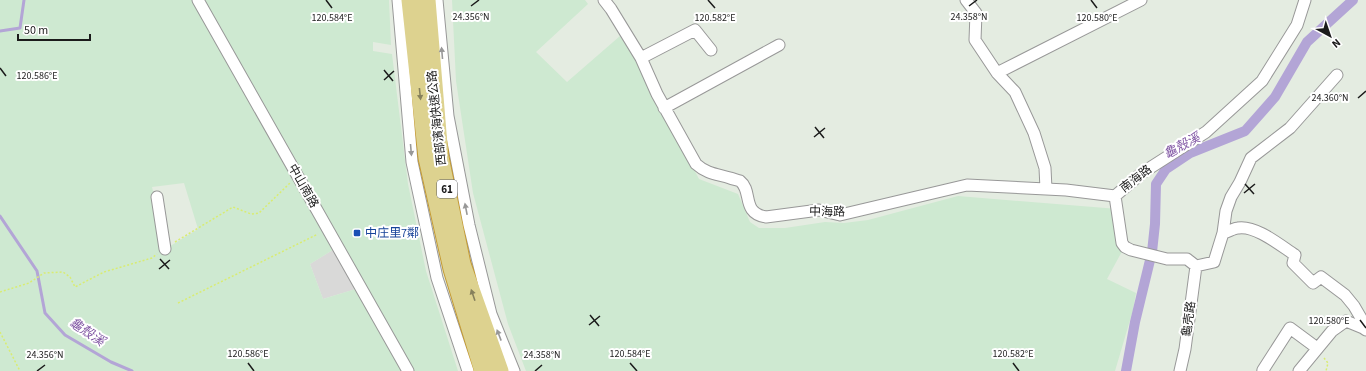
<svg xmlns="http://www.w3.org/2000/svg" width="1366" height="371" font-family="'Source Sans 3','Noto Sans TC',sans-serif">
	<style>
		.residential { fill: #d9d9d8 }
		.farmland { fill: #cee9d1; fill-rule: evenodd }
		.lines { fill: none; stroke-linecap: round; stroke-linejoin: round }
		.stream { stroke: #b3a5d6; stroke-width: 3 }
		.canal { stroke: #b3a5d6; stroke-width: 10 }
		.minor-casing { stroke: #989898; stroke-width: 13 }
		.highway-casing { stroke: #c59a33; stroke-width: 19 }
		.path { stroke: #d9ec72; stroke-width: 1.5; stroke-dasharray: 2 2; stroke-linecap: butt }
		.minor { stroke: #fff; stroke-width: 11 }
		.highway { stroke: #ddd28f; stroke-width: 17 }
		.oneway { fill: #989898 }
		.oneway2 { fill: #86805b }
		.ticks { fill: none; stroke: #1b1b1b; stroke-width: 1.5 }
		.transit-dot { fill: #1a4fb4; stroke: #fff; stroke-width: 1.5 }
		.labels { text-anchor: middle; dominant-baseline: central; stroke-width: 4; stroke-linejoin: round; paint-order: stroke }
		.shield { fill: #fff; stroke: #5f5f5f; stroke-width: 1 }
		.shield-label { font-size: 11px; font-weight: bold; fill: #1b1b1b }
		.street-label { font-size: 12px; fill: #1b1b1b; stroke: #fff }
		.transit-label { font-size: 12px; fill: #164399; stroke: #fff; text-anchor: start }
		.water-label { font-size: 13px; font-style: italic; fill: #7d51a1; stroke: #fff }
		.ticks-label { font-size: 10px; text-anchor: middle; fill: #1b1b1b; stroke: #fff; stroke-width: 4; stroke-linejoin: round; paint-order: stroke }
	</style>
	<rect width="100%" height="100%" fill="#e4ece1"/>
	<path class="residential" d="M336,248L359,288L323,299L310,264Z"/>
	<path class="farmland" d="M0,0H195L336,248L310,264L323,299L359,288L406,371H0ZM184,183L198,229L167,248L152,187Z
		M203,0H389L391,45L373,42V51L392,54L408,184L426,271L458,371H414Z
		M452,0H585L588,4L536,52L567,82L620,36L645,75L699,179L738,194L750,222L759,228H785L825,222L844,223L868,220L958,196L1118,209L1126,244L1107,279L1136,293L1133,310L1115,371H526L508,324L473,193L456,81Z"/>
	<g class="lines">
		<path class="stream" d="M0,31L20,28L24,0
			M0,216L37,271L45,313L65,335L111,362L132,371"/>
		<path class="canal" d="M1126,371L1135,322L1152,252L1155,224L1156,184L1166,169L1190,153L1245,131L1275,97L1307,42L1353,0"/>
		<defs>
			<path id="minor" d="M198,0L408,371
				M398,0L412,162L437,278L468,371
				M437,0L448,116L469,225L491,314L514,371
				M604,0L611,9L641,58L657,94L696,164C707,174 717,174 730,178C733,179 737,180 740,181C753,191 741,213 766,217L819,210L840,215L967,185L1066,190L1115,196
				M966,0L976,13L975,40L997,73L1015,92L1034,133L1045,168L1046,189
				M641,58L695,30L711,50
				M997,73L1141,0
				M664,108L779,45
				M157,197L165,249
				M1223,233L1226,211L1231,197L1240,182L1251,158L1290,128L1337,75
				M1196,266L1187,259H1167L1131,250L1125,247L1122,243L1115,196L1142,173L1206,132L1262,81L1297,25L1305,0
				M1196,266L1214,262L1223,233C1228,232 1234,228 1238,228C1256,225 1281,246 1295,255L1293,263L1313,283L1321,277L1345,295L1354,306L1361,318L1363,328L1366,330
				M1180,371L1185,349L1196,266
				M1264,371L1263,370L1290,328L1317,348
				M1299,371L1332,331L1346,321L1363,328"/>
			<path id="highway" d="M410,0L427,158L452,269L483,371
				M427,0L440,157L462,264L500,371"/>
		</defs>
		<use href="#minor" class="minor-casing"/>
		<use href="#highway" class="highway-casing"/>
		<path class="path" d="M175,242L233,207L251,214L259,213L290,183
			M0,292L29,283L44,273L63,272L70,277L75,287L104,272L152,258L157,254
			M178,303L318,234
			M0,332L20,371
			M1324,358L1328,363L1326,371"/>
		<use href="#minor" class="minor"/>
		<use href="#highway" class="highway"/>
	</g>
	<defs><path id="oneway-solid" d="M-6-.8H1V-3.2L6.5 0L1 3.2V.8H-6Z"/></defs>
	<g class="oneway">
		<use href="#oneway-solid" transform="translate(442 53) rotate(-95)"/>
		<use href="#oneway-solid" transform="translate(411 150) rotate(85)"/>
		<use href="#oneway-solid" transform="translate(466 209) rotate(-101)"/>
		<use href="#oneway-solid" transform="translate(499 335) rotate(-111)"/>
	</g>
	<g class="oneway2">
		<use href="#oneway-solid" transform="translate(420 94) rotate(84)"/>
		<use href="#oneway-solid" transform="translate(473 295) rotate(-109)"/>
	</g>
	<path class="ticks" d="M326,0L332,8M708,0L715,8M1091,0L1097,8M471,6L479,0M969,6L977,0M0,68L6,76M384,70L393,81M384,80L394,71M1358,98L1366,91M815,127L824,138M814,137L825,128M1245,184L1254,194M1244,193L1255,184M160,259L169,269M159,269L170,260M590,315L599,326M1360,320L1366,328M589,325L600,316M248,363L254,371M630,363L637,371M1013,363L1019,371M37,371L45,365M535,371L542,365"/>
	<rect class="transit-dot" x="353" y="229" width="8" height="8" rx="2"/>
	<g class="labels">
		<rect class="shield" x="437" y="180" width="20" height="18" rx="3"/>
		<g class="shield-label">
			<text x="447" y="189">61</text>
		</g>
		<g class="street-label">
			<text transform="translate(437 118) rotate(-96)">西部濱海快速公路</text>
			<text transform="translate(1136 179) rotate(-38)">南海路</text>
			<text transform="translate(303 186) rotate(60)">中山南路</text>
			<text transform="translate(827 212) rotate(1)">中海路</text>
			<text transform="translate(1189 319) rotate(-82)">龜壳路</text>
		</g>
		<g class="transit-label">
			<text x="365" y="233">中庄里7鄰</text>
		</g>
		<g class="water-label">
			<text transform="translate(1182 146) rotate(-28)">龜殼溪</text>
			<text transform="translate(87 332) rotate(34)">龜殼溪</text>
		</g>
	</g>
	<g class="ticks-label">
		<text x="471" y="20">24.356°N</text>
		<text x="969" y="20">24.358°N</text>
		<text x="332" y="21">120.584°E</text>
		<text x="715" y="21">120.582°E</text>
		<text x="1097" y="21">120.580°E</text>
		<text x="37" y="79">120.586°E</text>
		<text x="1330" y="101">24.360°N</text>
		<text x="1329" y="324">120.580°E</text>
		<text x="248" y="357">120.586°E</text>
		<text x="630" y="357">120.584°E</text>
		<text x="1013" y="357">120.582°E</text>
		<text x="45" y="358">24.356°N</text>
		<text x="542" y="358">24.358°N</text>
	</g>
	<g transform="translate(1330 36) rotate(140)" stroke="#ffffff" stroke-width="3" paint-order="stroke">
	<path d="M0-3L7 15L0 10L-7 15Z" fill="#1b1b1b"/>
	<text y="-6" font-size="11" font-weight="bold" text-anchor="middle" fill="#1b1b1b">N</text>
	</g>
	<path d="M18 34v6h72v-6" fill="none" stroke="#1b1b1b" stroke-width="2"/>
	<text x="24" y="34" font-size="12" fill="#1b1b1b" stroke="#ffffff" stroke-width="3" paint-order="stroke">50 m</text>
</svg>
